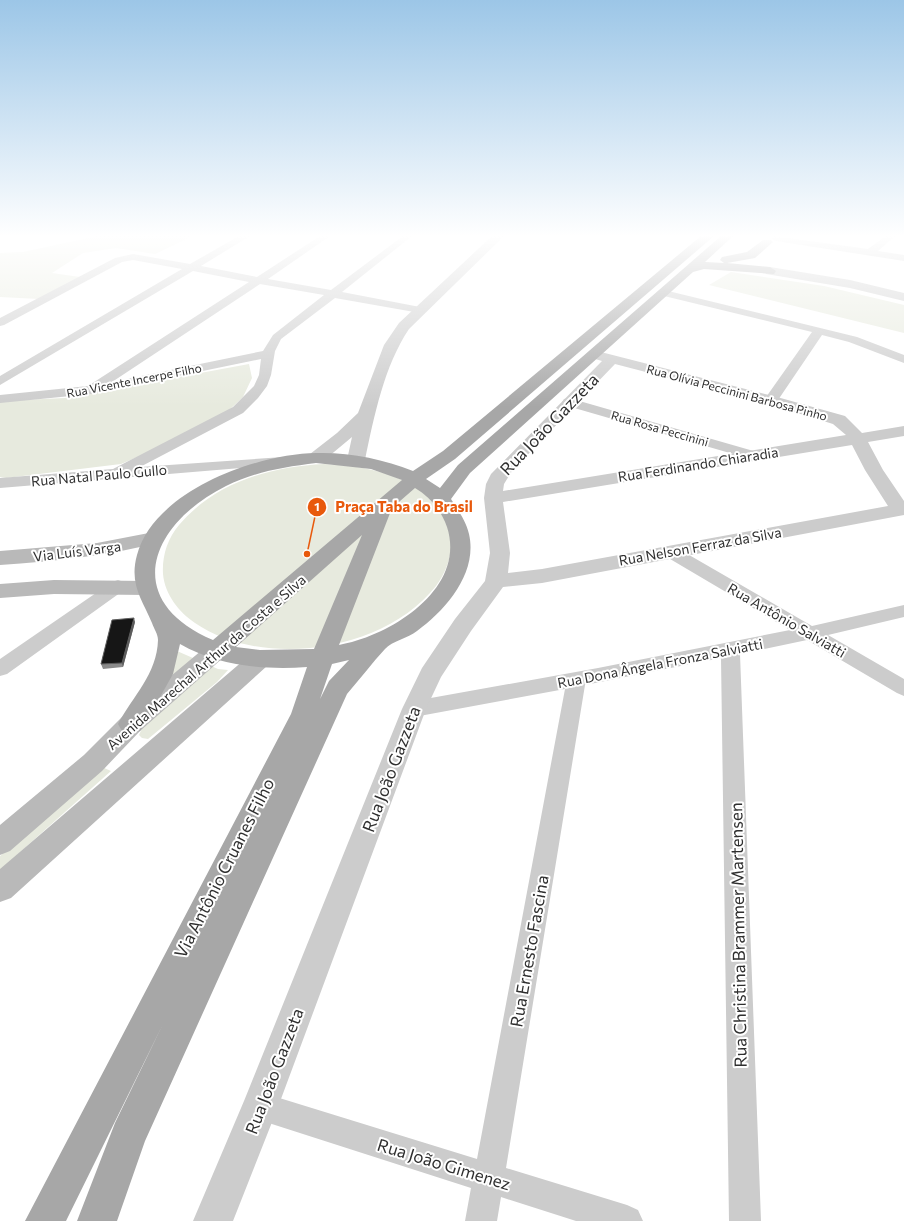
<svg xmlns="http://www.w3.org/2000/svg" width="904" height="1221" font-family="Commissioner,sans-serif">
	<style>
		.green { fill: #e7eade }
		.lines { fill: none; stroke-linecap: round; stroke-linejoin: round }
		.minor { fill: #ccc; fill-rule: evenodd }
		.tertiary { fill: #ccc; fill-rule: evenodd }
		.secondary { fill: #b9b9b9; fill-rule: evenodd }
		.primary { fill: #a7a7a7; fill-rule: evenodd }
		.wall { fill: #8a8a8a }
		.shaded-wall { fill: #5c5c5c }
		.building { fill: #161616; stroke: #5c5c5c }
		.labels { text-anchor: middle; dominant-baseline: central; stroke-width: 4; stroke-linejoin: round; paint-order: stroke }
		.far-street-label { font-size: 12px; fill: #2f2f2f; stroke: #fff }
		.street-label { font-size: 14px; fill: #2f2f2f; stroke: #fff }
		.near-street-label { font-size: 17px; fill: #2f2f2f; stroke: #fff }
		.leader { fill: none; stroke: #e8590c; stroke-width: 1.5 }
		.callout-dot { fill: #e8590c; stroke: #fff; stroke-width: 1.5 }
		.mark-label { font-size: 12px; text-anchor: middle; font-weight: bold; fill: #fff }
		.callout-label { font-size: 15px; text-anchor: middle; font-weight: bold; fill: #e8590c; stroke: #fff; stroke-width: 4; stroke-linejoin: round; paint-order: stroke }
	</style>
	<rect width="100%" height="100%" fill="#fff"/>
	<path class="green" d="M97,236H193L155,254L116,248L83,253L52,273L80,277L39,299L0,297V253L23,252Z
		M731,272L824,286L904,305V333L709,285Z
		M249,364L252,378L243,397L226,413L161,447L121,464L6,478L0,477V401L65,398Z
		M324,464C371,466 423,476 447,522C457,542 449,569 436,586C385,651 264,670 195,623C179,612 165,595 163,574C162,557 167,539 179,525C216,482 269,467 324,464Z
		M177,651L218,669L228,670L217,682L148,739L142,738L139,735Z
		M102,767L111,771L0,870V856Z"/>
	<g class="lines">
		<path class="minor" d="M239,236H250L201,266L257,277L320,236H330L268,279L331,290L403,236H412L342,292L420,307L426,310L420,313L335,298L281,339L275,351L271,375L267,386L258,398L243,413L140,467L283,457L288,458L290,461L288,464L0,488V478L113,469L233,407L254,386L259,375L261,359L91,394L0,403V395L88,386L249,282L193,271L0,385V376L182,269L133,260L122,262L4,325L0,326V318L115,258L133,254L190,264ZM260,284L324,295L273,335L263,351L112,382Z
			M773,236L868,249L886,236H895L878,251L904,255V261L776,241L771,238Z
			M664,290L857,337L904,355V363L849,342L822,335L776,403H766L764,400L812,332L660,295L659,293Z
			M569,398L757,452L759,455L757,458H747L564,405L562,402L564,399Z
			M671,547L677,548L812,626L904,605V617L828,635L904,679V696L897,693L807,640L740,654L761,1221H729L721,658L585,685L506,1168L627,1205L638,1210L643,1221H576L501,1197L497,1221H465L471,1188L250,1117L245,1107L250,1097L260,1092L477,1159L565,689L414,717L407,715L404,709L407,703L414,701L598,668L790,630L665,556L663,552L665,548Z
			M118,580L124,582L127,586L124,590L7,674L0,676V659L112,582Z"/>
		<path class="tertiary" d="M492,236H504L409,329C384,366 374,417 365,460L362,464L356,465L350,464L347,460L352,437L322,462L316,463L310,462L307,458L310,454L337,433L358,413L384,345L399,323Z
			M770,267L850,280L904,293V301L850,288L766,274L764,271Z
			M597,351L777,397L845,416L862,433L904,426V436L868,442L883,470L904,501V515L542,583L503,587L471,631L441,677L426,709L278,1107L233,1221H193L244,1101L402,709L422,668L455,619L485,581L490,553L484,498L486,484L491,474L602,361L592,358L590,355L592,352ZM615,364L765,403L833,424L846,435L503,491L504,484L512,471ZM852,445L865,470L888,506L542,569L508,573L510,553L503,502Z"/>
		<path class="secondary" d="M154,532L161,534L164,538L161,542C108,556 55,561 0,565V551L97,543Z
			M54,580L146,581L154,583L157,588L154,593L146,595L54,594L0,598V584Z
			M216,643L224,645L228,651L224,657L140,731L102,771L10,851L0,855V825L84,755L122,717L208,645Z
			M259,651L267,654L271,660L267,666L11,898L0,902V869L251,654Z"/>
		<path class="primary" d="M701,236H714L455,459L426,479L440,488L458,465L721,236H733L705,262L724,263L720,260L722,257L747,252L763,240H771L773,242L755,258L727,263L770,267L776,271L774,274L704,269L693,272L470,473L451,499C458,510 466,521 469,534C478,573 446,610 417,631C408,638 392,641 385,649C372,663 360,679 347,694L145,1141L117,1221H77L115,1123L163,1024L66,1221H25L291,714L307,667C264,670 218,666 180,644L173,674L146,722L140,731L131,734L122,731L118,724C133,696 157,674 158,640C158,634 154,629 152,623C142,599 129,584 137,555C154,491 256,454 316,453C349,452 383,459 413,471L443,451ZM316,463L371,469L402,480L213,640C120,600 150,524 226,486C254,472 284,467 316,463ZM415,488C430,497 441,510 447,527C467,589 390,636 339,645L392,508ZM362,535L314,649L260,650L236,647ZM349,660L329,681L320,699L332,664Z"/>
	</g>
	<path class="wall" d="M135,622L123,667L103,669L101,664Z"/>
	<path class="shaded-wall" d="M134,618L135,622L123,667L122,663Z"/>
	<path class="building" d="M134,618L122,663L101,664L112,620Z"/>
	<linearGradient id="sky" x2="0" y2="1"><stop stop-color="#9cc6e7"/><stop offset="0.58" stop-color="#fff"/><stop offset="1" stop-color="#fff" stop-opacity="0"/></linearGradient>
	<rect width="904" height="407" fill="url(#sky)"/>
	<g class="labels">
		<g class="far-street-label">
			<text transform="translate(134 380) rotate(-11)">Rua Vicente Incerpe Filho</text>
			<text transform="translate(737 392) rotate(15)">Rua Olívia Peccinini Barbosa Pinho</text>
			<text transform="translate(660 428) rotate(16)">Rua Rosa Peccinini</text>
		</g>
		<g class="street-label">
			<text transform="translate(698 464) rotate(-9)">Rua Ferdinando Chiaradia</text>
			<text transform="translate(99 475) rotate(-5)">Rua Natal Paulo Gullo</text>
			<text transform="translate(700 546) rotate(-10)">Rua Nelson Ferraz da Silva</text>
			<text transform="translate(77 551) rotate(-7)">Via Luís Varga</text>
			<text transform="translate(787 620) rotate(30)">Rua Antônio Salviatti</text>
			<text transform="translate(206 662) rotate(-41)">Avenida Marechal Arthur da Costa e Silva</text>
			<text transform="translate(660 663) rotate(-11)">Rua Dona Ângela Fronza Salviatti</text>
		</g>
		<g class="near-street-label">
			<text transform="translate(549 424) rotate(-46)">Rua João Gazzeta</text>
			<text transform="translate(391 769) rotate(-69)">Rua João Gazzeta</text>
			<text transform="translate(224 868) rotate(-63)">Via Antônio Cruanes Filho</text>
			<text transform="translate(738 935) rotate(-91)">Rua Christina Brammer Martensen</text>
			<text transform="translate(529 951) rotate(-80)">Rua Ernesto Fascina</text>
			<text transform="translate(274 1071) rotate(-69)">Rua João Gazzeta</text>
			<text transform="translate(444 1164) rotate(17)">Rua João Gimenez</text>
		</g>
	</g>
	<path class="leader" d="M307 554L317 507"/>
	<g class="callout-dot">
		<circle cx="307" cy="554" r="4"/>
		<circle cx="317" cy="507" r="10"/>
	</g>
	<g class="mark-label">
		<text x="317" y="511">1</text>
	</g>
	<g class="callout-label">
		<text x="404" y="512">Praça Taba do Brasil</text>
	</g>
</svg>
